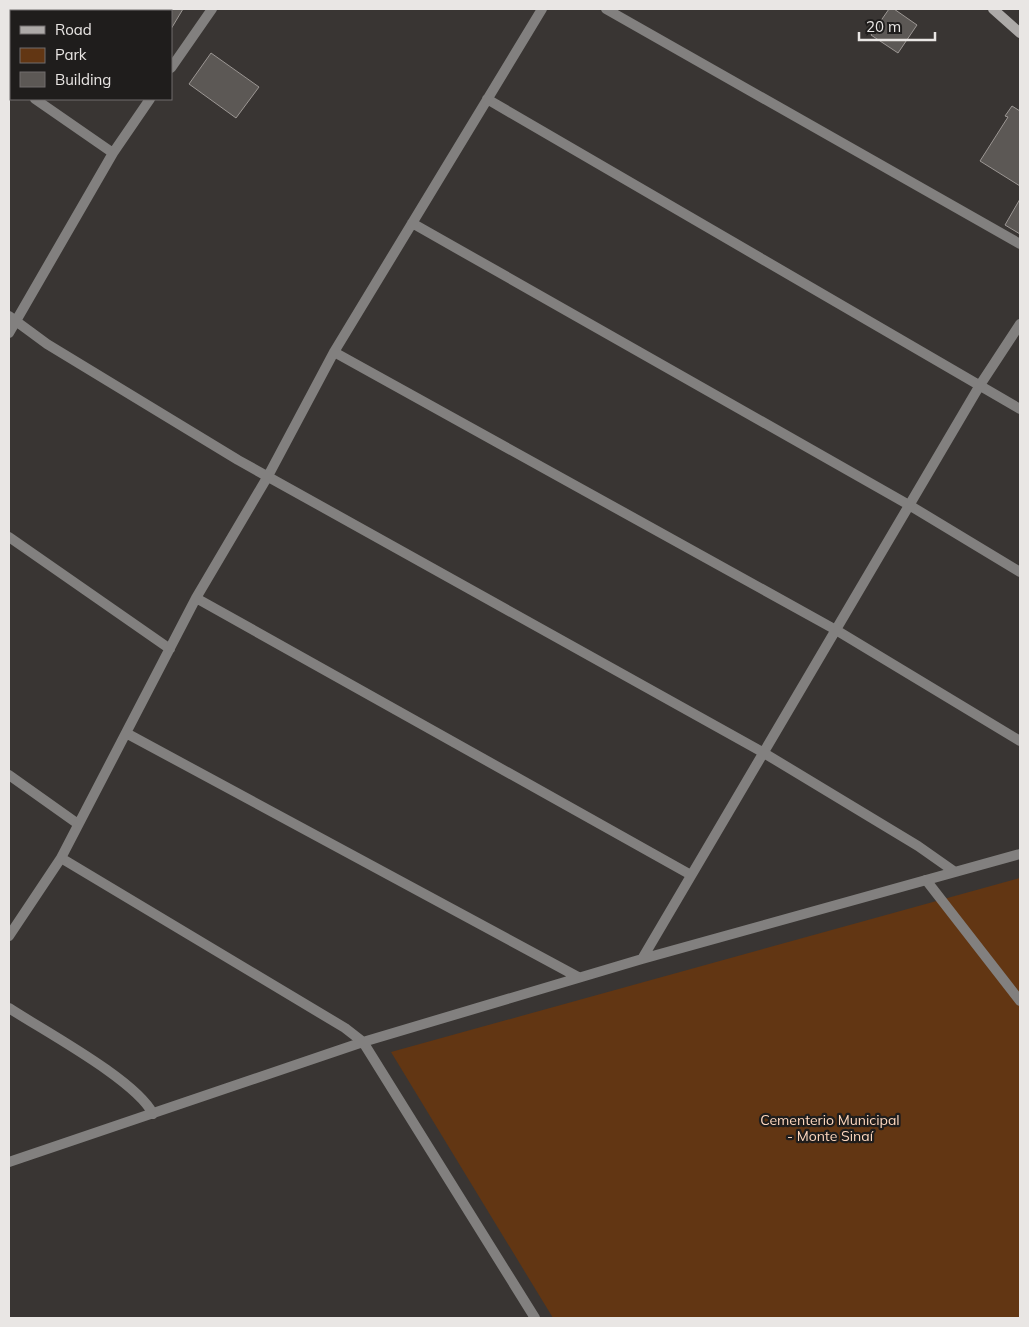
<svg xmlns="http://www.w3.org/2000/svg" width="1029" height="1327" font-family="Mulish,sans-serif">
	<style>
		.green { fill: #623613 }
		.building { fill: #5c5855; stroke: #9c9794 }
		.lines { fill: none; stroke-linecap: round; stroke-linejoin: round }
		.lane { stroke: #82807f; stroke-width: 10 }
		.street { stroke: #82807f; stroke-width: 10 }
		.secondary { stroke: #adaaa8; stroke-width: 10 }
		.labels { text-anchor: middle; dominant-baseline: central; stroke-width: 4.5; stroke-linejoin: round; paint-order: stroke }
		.park-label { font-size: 14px; fill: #fed8bf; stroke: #1f1d1c }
	</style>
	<rect width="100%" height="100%" fill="#393533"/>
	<path class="green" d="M1020,878V1318H553L391,1052Z"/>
	<path class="building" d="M63,9H96L94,11H67Z
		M142,9H183L171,29V11H141Z
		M889,9H894L917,25L898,53L871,35Z
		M211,53L259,87L236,118L189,84Z
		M1012,106L1020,111V186L980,161L1008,117L1005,116Z
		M1020,199V234L1005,225Z"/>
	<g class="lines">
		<path class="lane" d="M926,880L1020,1001"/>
		<path class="street" d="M606,9L1020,244
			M171,68L212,9
			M9,81L11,83
			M35,99L113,153
			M487,99L1020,409
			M412,223L909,505L1020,572
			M9,316L47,344L238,460L764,753L918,846L955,872
			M9,333L113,153L150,99
			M334,352L836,630L1020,741
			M9,537L170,649
			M196,598L691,875
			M126,733L578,977
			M9,775L78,824
			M61,858L345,1028L363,1042L535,1318
			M9,936L61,858L196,598L268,476L334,352L542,9
			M642,959L980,385L1020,324
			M9,1008C44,1031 136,1080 153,1114
			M9,1162L363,1042L642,959L1020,854"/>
		<path class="secondary" d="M993,9L1020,33"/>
	</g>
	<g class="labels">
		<g class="park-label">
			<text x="830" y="1120">Cementerio Municipal<tspan x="830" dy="16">- Monte Sinaí</tspan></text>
		</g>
	</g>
	<rect width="1029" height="1327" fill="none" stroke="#e9e6e4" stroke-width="20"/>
	<rect x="10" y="10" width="162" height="90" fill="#1f1d1c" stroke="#706d6c"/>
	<rect x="20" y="26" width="25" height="8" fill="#adaaa8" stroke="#706d6c"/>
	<text x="55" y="35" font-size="15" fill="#e9e6e4">Road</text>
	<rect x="20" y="48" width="25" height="15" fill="#623613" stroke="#706d6c"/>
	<text x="55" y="60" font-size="15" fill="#e9e6e4">Park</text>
	<rect x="20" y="72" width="25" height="15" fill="#5c5855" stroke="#706d6c"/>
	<text x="55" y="85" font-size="15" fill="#e9e6e4">Building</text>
	<path d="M859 32v8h76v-8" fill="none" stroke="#e9e6e4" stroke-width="2.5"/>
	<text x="866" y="32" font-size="15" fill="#e9e6e4" stroke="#1f1d1c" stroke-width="4" paint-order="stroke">20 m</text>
</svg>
